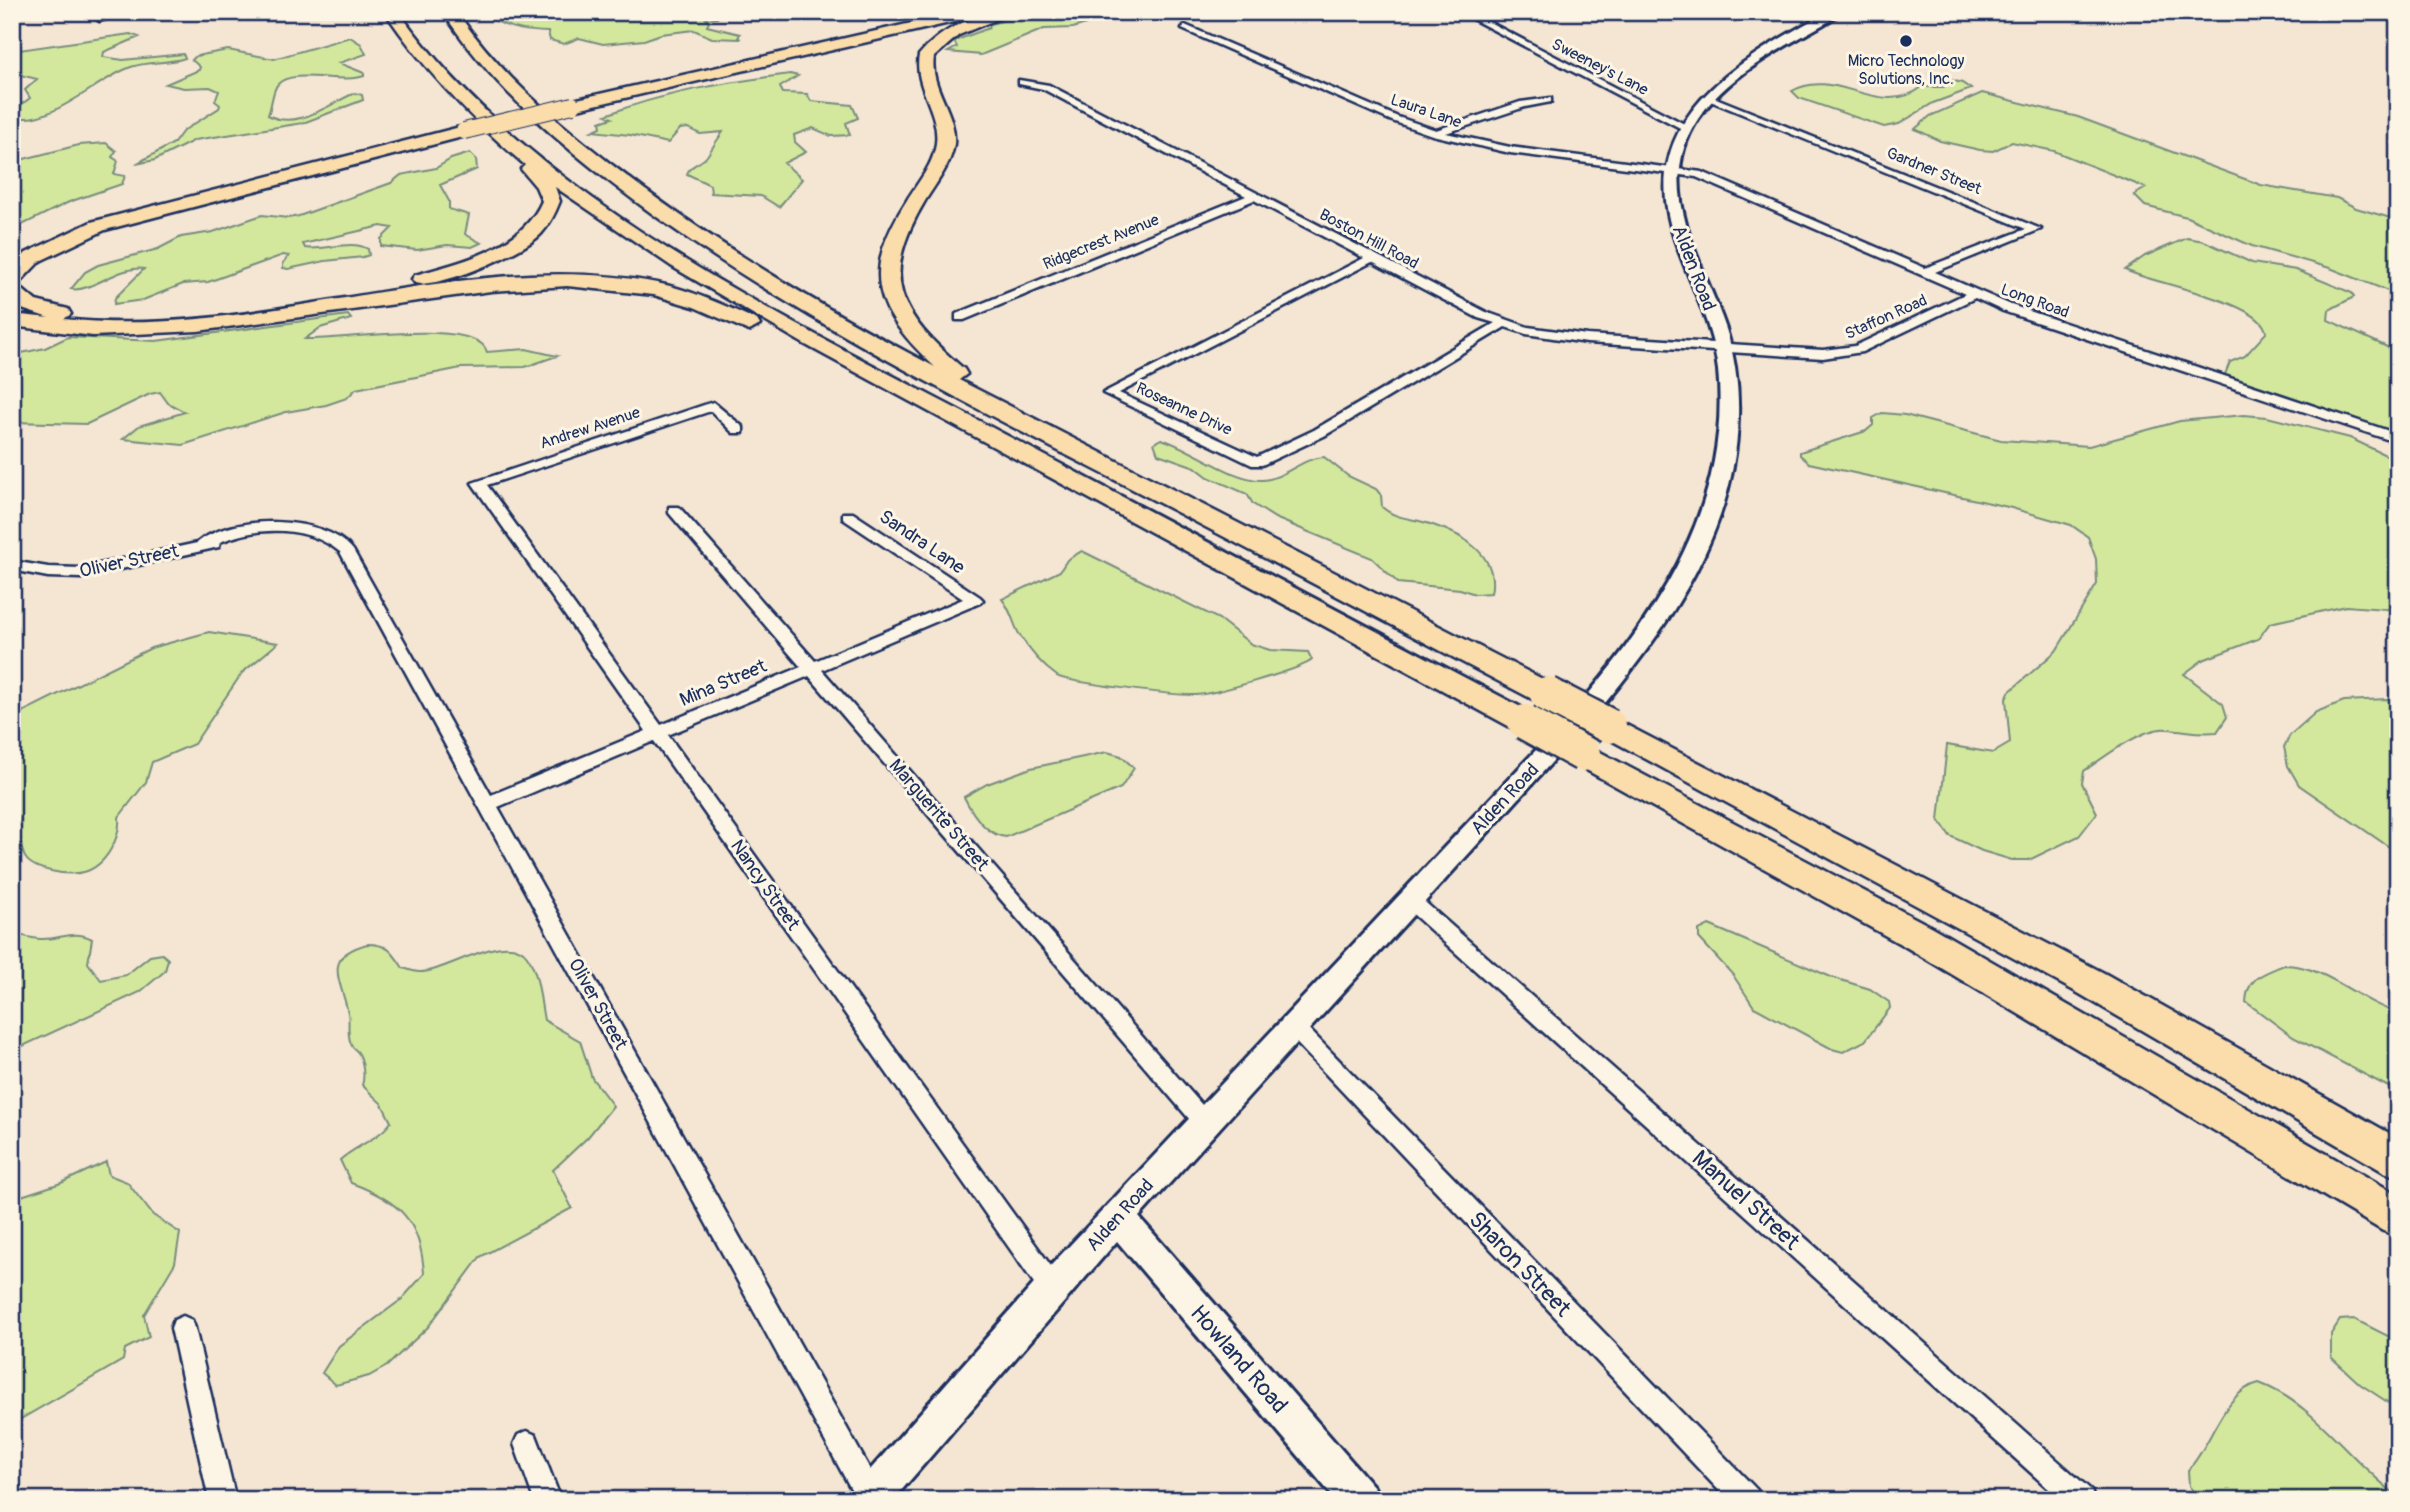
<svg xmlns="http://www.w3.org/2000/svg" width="2410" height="1512" font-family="Pangolin,sans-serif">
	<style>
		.green { fill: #d3e89d; stroke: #778c7e; stroke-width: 2 }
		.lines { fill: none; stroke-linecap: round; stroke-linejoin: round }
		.street-casing { stroke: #1b2f5e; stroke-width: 5 }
		.secondary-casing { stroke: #1b2f5e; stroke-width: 6 }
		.highway-casing { stroke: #1b2f5e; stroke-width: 5 }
		.street { fill: #fcf5e5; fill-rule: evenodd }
		.secondary { fill: #fcf5e5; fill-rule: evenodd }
		.highway { fill: #fbddab; fill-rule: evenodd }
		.highway-bridge-far1-casing { stroke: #1b2f5e; stroke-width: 18; stroke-linecap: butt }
		.highway-bridge-casing { stroke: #1b2f5e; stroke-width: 39; stroke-linecap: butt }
		.highway-bridge-far1 { stroke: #fbddab; stroke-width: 16 }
		.highway-bridge { stroke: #fbddab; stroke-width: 34 }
		.poi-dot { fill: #1b2f5e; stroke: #fcf5e5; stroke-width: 2.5 }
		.labels { text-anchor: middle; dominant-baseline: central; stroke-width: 6; stroke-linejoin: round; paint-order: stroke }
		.far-poi-label { font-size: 16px; fill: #1b2f5e; stroke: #fcf5e5 }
		.far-street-label { font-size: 16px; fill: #1b2f5e; stroke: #fcf5e5 }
		.street-label { font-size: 19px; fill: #1b2f5e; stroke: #fcf5e5 }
		.near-street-label { font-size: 23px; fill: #1b2f5e; stroke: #fcf5e5 }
	</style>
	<rect width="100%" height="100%" fill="#f5e5d3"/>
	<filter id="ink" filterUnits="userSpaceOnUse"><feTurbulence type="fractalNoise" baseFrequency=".0143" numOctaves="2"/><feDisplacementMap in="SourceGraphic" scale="14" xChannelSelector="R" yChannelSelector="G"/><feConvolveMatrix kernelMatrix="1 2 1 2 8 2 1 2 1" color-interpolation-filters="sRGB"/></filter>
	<g filter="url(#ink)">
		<path class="green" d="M534,12H715L710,15L718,18L706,19L709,22L707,26L740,34L738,38L741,39L712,38L694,30L661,34L644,40L603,44L579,38L564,44L550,40L548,32C528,31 514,30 498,22Z
			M1039,12H1125L1073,28L1044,29L981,55L948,52L957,47L954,41L989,28L990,24Z
			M130,34L139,37L104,52L103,57L123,60L183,54L185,58C168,64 148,61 131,67C98,78 48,129 12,116L17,108L30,98L25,90L37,79L12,73V51Z
			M350,37L361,44L366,54L339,63L364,73V76C342,84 292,68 278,84C272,90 272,106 268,115C297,131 330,103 355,93L362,95L363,100L303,123L195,140L155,160L136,164L174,143L183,131L219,108L220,105L215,101L219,91L210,87L184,88L166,84L199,70L200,67L192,60L196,56L228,50L274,59Z
			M790,74L798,76L780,87L783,93L807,94L811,101L852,105L858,118L846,123L850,135L831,136L813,128L794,135L795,142L806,152L784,163L802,179L779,207L761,196L711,193L710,185L687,174C690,164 701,164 707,156C713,147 717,140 723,132L700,134L688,128L680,129L668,143L630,135L592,131L601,127L600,122L612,118L606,115C664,92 729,82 790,74Z
			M1930,74L1962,83L1971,89L1933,103L1899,124L1884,127L1799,98L1792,91C1836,66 1880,120 1922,87H1943Z
			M1982,93L2078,117L2261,185L2337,198L2356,208L2398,220V295L2330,268L2252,246L2187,217L2145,206L2134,195L2146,188L2054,151L2012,142L1993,151L1980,150L1940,141L1915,129L1930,116Z
			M106,143L116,151L112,157L118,161L114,174L125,176L122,184L69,202L12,230V162L79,145Z
			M470,153L476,159L477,169L440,185L449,201V209L469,215L465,234L481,243L472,247L447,245L417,250L381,246V239L392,228L381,226L303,244L305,248C325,251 351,239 368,249L369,255L363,257L325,261L288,269L283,268V263L289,256L283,255L208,282L183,284L143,300L114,304L115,298L144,269C119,265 91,293 71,289L85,272L98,265L158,249L181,237L213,232L262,215L288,218L299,216L391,183L401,175L436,168L451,159Z
			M2187,238L2204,241L2252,263L2296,270L2352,293L2354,297L2329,310L2328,320L2398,352V438L2224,377L2230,362L2245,356L2266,333C2265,302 2150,283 2125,270L2145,256Z
			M348,315L351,319L320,328L305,339C337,341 478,317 487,352L526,349L557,356L525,367L461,368L356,389L347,398L326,405L286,412L183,445L123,439L139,426L185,412L168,403L160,392L150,394L87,424L12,422V355L45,348L68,337L156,341Z
			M1882,413L1905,415L2001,440L2089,446L2180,421L2244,415L2267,417L2350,438L2398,461V610L2346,606L2270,623L2258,639L2203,660L2184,674L2223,704L2227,717L2217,732C2196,734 2187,730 2167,729C2144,726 2103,758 2084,771L2082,783L2097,813L2079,836L2029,860H2012L1982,851L1950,836L1939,820L1947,745L1993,753L2010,743L2006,699L2009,692L2056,651L2097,584L2096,559L2088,537L2071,525L2008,507L1809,463L1800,455V452L1866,431L1873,425V418Z
			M1161,439C1190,447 1234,482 1263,480C1286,478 1301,458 1324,457L1348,476L1376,489L1381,495L1382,507C1396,520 1415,518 1433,525C1464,535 1499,556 1491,593L1475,594L1460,589L1398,583L1372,558L1275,518L1253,504L1247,494L1208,477L1195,467L1158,454L1154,443Z
			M1082,551L1219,619L1251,644L1270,650L1308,652L1312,660C1302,669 1211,695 1195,695C1179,696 1065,682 1057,676C1040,664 1028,649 1018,632C1012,620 1011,610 1002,599L1060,571L1067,560Z
			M209,632L278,643L242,673L194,744L152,762L146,782L119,817C121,837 106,866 84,872C69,876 30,871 24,855C19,844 20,829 18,817L12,814V717L151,648Z
			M2387,699L2398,702V853L2299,785L2288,766L2284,747L2290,735L2316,712L2344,701Z
			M1107,752L1121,756L1134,768L1121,788L1006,837C986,835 973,815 964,797L987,784L1031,768Z
			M1709,925L1831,977L1870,989L1889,1002L1890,1008L1865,1041L1843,1052L1832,1049L1754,1007L1733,975L1699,938V930Z
			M12,933C21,935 32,939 41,939C60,940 73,929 92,939L88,963L101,980L126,975L150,956L162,954L168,959L165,971L140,992L12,1051Z
			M367,944C388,944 392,951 403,968C407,969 414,972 419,972C446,973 507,928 527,956C539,973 540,1000 544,1020L580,1041L592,1078L613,1106L588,1137L553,1170L572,1208L480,1257L428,1327L387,1366L369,1376L336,1385L322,1373L339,1346L402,1299L424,1274C421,1221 400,1201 351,1183L340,1160C355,1146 379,1139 391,1122L382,1104L362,1085C365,1078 363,1061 359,1054C357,1050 353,1049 352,1046C346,1036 350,1024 348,1013C341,979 321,957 367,944Z
			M2284,965C2326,965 2359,1002 2398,1013V1092L2293,1037L2246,1002C2247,977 2263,974 2284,965Z
			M106,1162L109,1175L127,1182L153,1215L180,1233L175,1263L144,1315L149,1337L125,1349L123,1360L12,1424V1199L61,1183Z
			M2354,1319L2398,1341V1409L2360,1384L2331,1357V1334L2340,1320Z
			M2259,1383C2316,1404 2349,1461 2398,1496V1500H2200L2189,1486L2188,1470C2212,1445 2223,1391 2259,1383Z"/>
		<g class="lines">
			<defs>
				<path id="street" d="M89,12H98L106,19L99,21Z
					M1459,12H1470L1692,128L1684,130Z
					M1185,25L1398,117L1436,130L1520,102L1551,98V102L1525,107L1446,133L1510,147L1702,172L1925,268L2026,229L1703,98L1711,96L2041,229L1935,272L2011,305L2398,434V443L2003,311L1975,298L1862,352L1823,358L1587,343L1526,334L1505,327L1324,436L1262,465H1252L1103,393L1364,258L1254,200L964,320H956V314L1246,196L1043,89L1019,84V80L1049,85L1486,312L1528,327L1587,335L1823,350L1855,346L1965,294L1696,177L1510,153L1432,135L1392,121L1182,29ZM1372,262L1478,318L1495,323L1314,430L1257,457L1119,393Z
					M713,402L743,427V433H733L711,411L487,485L661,725L801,667L669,513V507H679L815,661L963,599L843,519V513H853L980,597L983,600L980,603L822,670L1216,1121L1213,1128L1205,1131L1197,1128L809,676L668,735L1061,1280L1064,1288L1061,1296L1052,1299L1043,1296L654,741L498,807L880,1487L882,1500H857L340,552C307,525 259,526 220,542L219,547L81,578L48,577L12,570V561L48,567L81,568L197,543C231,514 324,514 353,550L491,795L646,731L472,483Z
					M1411,894L1418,896L2091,1490L2094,1500H2061L1404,906L1401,901L1404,896Z
					M1294,1018L1301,1021L1757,1490L1760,1500H1728L1287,1033L1284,1027L1287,1021Z
					M183,1316L192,1320L195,1328L236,1500H209L171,1328L174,1320Z
					M527,1431L536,1435L561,1500H534L514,1444L518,1435Z"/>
				<path id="secondary" d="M1827,12H1841C1830,22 1814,29 1801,37C1764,58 1722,83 1698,119C1652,188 1703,261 1726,329C1735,357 1739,388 1738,417C1736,530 1670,625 1601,708L1139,1217L1374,1487L1380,1500H1336L1117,1241L893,1500H849L855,1487L1040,1277L1585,698C1664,605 1731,498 1718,370C1713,325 1690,283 1675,240C1633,119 1737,62 1827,12Z"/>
				<path id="highway" d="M385,12H399C534,203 801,326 1004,434C1181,528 1358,622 1536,715L1540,722L1536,729L1525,732L1514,729L804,344L671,266L555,187L560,201C555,214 550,224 541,234C523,253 439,289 415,283L412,279L415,275C461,262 521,249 542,201L536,187L521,169L525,165C471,119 425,71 385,12Z
					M443,12H457C498,72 551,117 607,161C709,241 821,307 935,367C874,310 860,273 907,200C918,182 934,164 936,143C940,111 913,87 919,55C942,27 979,12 1014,12L959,35L934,57C929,88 957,112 954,144C951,165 936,183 925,201C878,280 899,314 964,369L967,374L959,380L1558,687L1562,694L1558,701L1547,704L1536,701C1395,627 1255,552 1113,479C956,398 798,318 654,215C575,157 497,95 443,12Z
					M960,12L974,15L967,19L573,110L565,105L573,100Z
					M464,126L470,127L473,131L470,135L105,230L40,261L17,285L36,301L68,309L71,314L64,319C260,341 463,246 657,283C692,290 725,306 757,320L760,325L749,331L694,307L654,295L567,286L491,291L198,331L93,336L12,326V314L49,318L22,309L12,301V267L26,253L91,222Z
					M1609,716L2104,973L2398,1138V1177L2384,1172L2078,993L1598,733L1594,726L1598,719Z
					M1583,743L1932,927L2398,1195V1236L2383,1231L1906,947L1572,762L1567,754L1572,746Z"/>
			</defs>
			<use href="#street" class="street-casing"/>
			<use href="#secondary" class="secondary-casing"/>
			<use href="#highway" class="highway-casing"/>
			<use href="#street" class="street"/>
			<use href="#secondary" class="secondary"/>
			<use href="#highway" class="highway"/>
			<defs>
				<path id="highway-bridge-far1" d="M464,131L573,105"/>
				<path id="highway-bridge" d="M1547,694L1609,726
					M1525,722L1583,754"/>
			</defs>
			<use href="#highway-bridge-far1" class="highway-bridge-far1-casing"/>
			<use href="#highway-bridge" class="highway-bridge-casing"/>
			<use href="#highway-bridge-far1" class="highway-bridge-far1"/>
			<use href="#highway-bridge" class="highway-bridge"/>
		</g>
	</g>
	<circle class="poi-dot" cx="1906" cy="41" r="7"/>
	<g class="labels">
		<g class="far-poi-label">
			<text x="1906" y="61">Micro Technology<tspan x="1906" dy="18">Solutions, Inc.</tspan></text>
		</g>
		<g class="far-street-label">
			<text transform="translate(1600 67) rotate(27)">Sweeney's Lane</text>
			<text transform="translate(1426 111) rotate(19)">Laura Lane</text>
			<text transform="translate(1934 171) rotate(22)">Gardner Street</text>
			<text transform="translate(1369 239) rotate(28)">Boston Hill Road</text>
			<text transform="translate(1101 242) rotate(-22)">Ridgecrest Avenue</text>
			<text transform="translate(2035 301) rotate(20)">Long Road</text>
			<text transform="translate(1886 317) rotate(-24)">Staffon Road</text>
			<text transform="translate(1184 409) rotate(25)">Roseanne Drive</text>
			<text transform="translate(590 428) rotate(-18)">Andrew Avenue</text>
		</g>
		<g class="street-label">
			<text transform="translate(1694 268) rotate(69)">Alden Road</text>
			<text transform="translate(922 542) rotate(34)">Sandra Lane</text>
			<text transform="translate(129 561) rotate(-12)">Oliver Street</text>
			<text transform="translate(723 683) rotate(-23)">Mina Street</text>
			<text transform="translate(1505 799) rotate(-47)">Alden Road</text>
			<text transform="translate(939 815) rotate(49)">Marguerite Street</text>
			<text transform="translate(765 885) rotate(55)">Nancy Street</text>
			<text transform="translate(598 1004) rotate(61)">Oliver Street</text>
			<text transform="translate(1120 1215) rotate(-48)">Alden Road</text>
		</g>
		<g class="near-street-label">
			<text transform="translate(1746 1200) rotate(42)">Manuel Street</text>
			<text transform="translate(1520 1264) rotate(46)">Sharon Street</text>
			<text transform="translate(1239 1359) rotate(49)">Howland Road</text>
		</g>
	</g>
	<rect width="2410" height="1512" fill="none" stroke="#fcf5e5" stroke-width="42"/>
	<rect x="21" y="21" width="2368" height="1470" fill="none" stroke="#1b2f5e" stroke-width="2.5" filter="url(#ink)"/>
</svg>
